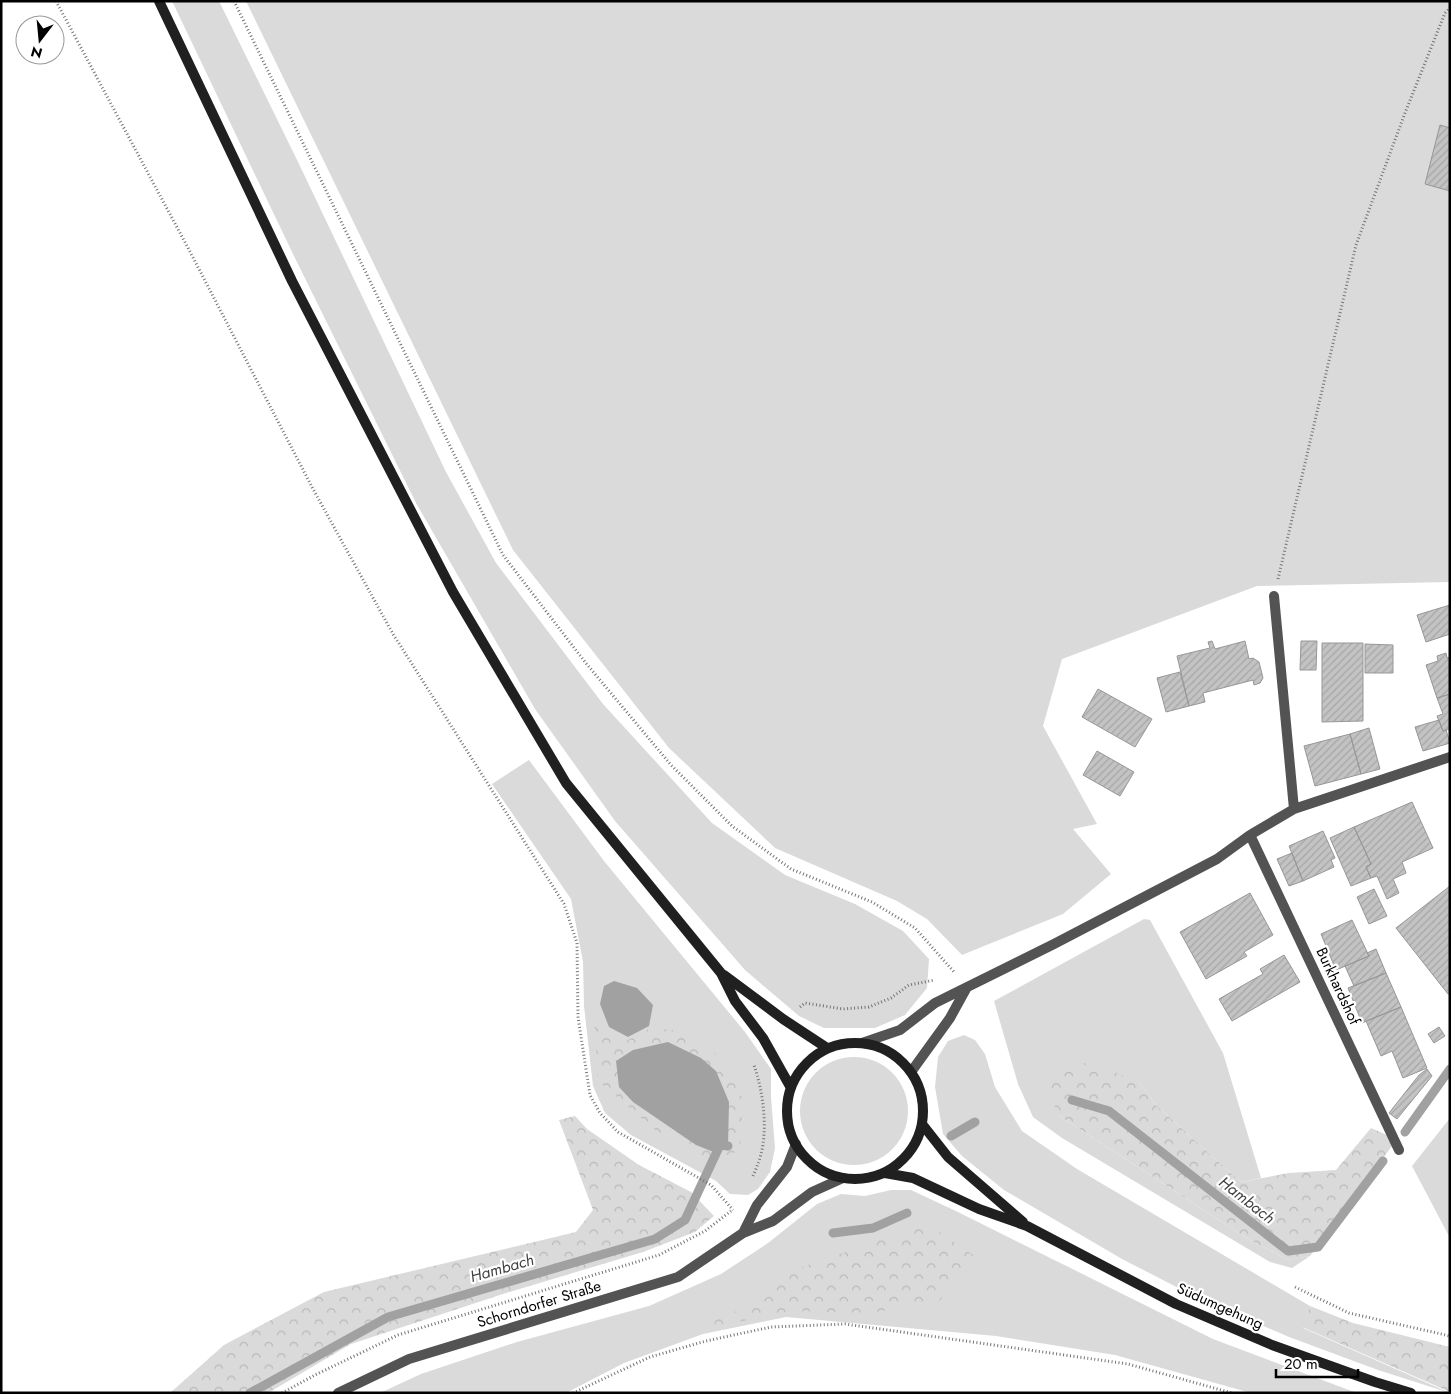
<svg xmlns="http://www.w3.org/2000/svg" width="1451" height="1394" font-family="Jost,sans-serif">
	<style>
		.green { fill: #dadada }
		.forest { fill: url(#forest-crowns) }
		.water { fill: #a1a1a1 }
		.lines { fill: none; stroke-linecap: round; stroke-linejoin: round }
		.stream { stroke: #a1a1a1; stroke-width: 9 }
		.building { fill: url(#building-hatch); stroke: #979797 }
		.path { stroke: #757575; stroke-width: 3; stroke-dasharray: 1 2.5; stroke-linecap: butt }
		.minor { stroke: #535353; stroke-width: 10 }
		.tertiary { stroke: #535353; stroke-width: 10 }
		.secondary { stroke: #202020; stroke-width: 10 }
		.labels { text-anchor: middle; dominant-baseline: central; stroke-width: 4.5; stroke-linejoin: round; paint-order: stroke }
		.street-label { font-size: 15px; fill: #000; stroke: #fff }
		.water-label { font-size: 16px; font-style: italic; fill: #424242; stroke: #fff }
	</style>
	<defs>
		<pattern id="forest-crowns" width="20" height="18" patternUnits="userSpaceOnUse" patternTransform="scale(1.25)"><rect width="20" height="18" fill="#dadada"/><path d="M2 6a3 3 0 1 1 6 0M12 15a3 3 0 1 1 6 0" fill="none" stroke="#b9b9b9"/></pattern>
		<pattern id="building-hatch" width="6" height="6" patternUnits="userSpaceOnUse" patternTransform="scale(1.25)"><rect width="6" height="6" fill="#c3c3c3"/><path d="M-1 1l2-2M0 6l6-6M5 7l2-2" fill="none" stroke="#a6a6a6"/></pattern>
	</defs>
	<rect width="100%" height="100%" fill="#fff"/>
	<path class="green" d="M172,1H219L299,164L446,472L496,563L603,704L712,823L785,875L855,904L903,931L929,959L927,988L905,1015L875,1028H824L799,1016L745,970L615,821L535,709L416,503L293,254Z
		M246,1H1450V582L1257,586L1062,659L1043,726L1097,824L1073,829L1111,874L1063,914L962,955L927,919L897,901L775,848L669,748L513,550Z
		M529,760L604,861L745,1032L771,1069V1097L775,1148L770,1172L758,1189L748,1195L730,1194L716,1181L631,1135L605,1113L593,1086L584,1006L583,962L571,899L492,784Z
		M1144,919L1150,920L1223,1053L1261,1178L1241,1182L1156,1105L1139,1082L1058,1115L1248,1239L1288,1260L1310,1256L1292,1268L1270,1262L1062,1138L1033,1117L1018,1084L994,1001Z
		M964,1035L975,1040L985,1054L995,1087L1022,1131L1077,1169L1310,1306L1303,1328L1450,1393L1378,1370L1289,1337L1194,1296L1122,1259L1004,1190L962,1156L943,1134L935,1087L938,1057L948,1041Z
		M800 1111a54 54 0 1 1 108 0a54 54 0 1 1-108 0Z
		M1450,1118V1238L1412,1166Z
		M891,1190H911L960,1213L1213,1339L1357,1393H1251L1115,1355L996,1336L786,1317L703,1334L624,1363L566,1393H380L421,1374L517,1342L649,1306L721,1274L768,1243L817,1204L841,1194L865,1196Z"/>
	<path class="forest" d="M594,1017L626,1041L651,1028L672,1030L717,1054L743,1099L740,1151L709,1161L655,1130L598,1081Z
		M1089,1062L1139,1082L1156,1105L1241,1182L1289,1173L1336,1170L1371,1128L1389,1136L1392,1146L1310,1256L1288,1260L1248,1239L1058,1115L1045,1081L1065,1069Z
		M575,1116L587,1129L639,1165L691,1192L714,1216L695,1232L643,1252L506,1293L351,1344L268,1393H170L224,1345L324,1292L576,1232L593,1210L559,1120Z
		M928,1224L973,1255L939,1302L870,1313L790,1311L687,1333L772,1295L773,1277Z
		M1310,1306L1353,1323L1450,1347V1392L1302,1327Z"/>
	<path class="water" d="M614,981L637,988L653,1005L649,1026L628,1037L609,1027L600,1004L604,986Z
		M668,1042L701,1058L716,1071L729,1102L728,1146L716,1153L696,1145L633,1102L619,1087L616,1061L633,1050Z"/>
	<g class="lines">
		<path class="stream" d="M1072,1100L1109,1111L1288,1251L1318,1247L1383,1161
			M1405,1132L1450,1069
			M951,1136L975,1122
			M833,1233L873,1228L907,1213
			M250,1393L388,1317L655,1239L685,1220L720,1145L728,1146"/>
	</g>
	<path class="building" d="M1440,125L1450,128V191L1425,184Z
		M1450,605V634L1426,642L1417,615Z
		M1212,641L1215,649L1245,641L1249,659L1253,658L1259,662L1263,678L1260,683L1254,685L1253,680L1203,693L1205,702L1189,706L1177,656L1210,648L1208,642Z
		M1301,641H1317L1316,670H1300Z
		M1322,643H1363V721L1322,722Z
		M1365,644L1393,645V673H1365Z
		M1446,653L1447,658L1450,657V694L1437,698L1426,665L1438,661L1437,656Z
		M1180,672L1189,706L1166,712L1157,678Z
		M1098,689L1152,719L1135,747L1082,717Z
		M1450,694V729L1443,731L1437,716L1443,714L1437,698Z
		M1439,720L1443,731L1446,730L1450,743L1423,751L1415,727Z
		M1369,728L1380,769L1361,774L1350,734Z
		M1350,734L1361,774L1315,786L1304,746Z
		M1097,751L1134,772L1120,796L1083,775Z
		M1412,802L1433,848L1402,862L1406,873L1393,879L1399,893L1387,899L1377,876L1371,878L1366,867L1371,864L1354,827Z
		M1354,827L1371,864L1366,867L1371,878L1351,886L1330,838Z
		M1323,831L1335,858L1331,860L1334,867L1303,881L1289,846Z
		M1292,853L1303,881L1289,886L1277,859Z
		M1450,886V993L1448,994L1396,928Z
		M1374,889L1387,916L1369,924L1357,897Z
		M1250,893L1273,935L1244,952L1247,956L1206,979L1180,932Z
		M1352,920L1369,956L1336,970L1321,934Z
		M1376,949L1386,973L1354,986L1345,966L1369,956L1367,953Z
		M1284,955L1300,982L1232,1021L1219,999L1263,974L1260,969Z
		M1386,973L1401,1007L1362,1023L1348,988Z
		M1401,1007L1427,1068L1403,1078L1392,1051L1381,1056L1366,1021Z
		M1439,1027L1445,1036L1434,1043L1428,1034Z
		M1427,1069L1432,1076L1397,1119L1389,1113L1419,1075Z"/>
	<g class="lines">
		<path class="path" d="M56,1L187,246L313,489L393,634L564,904L577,943L578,1017L590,1095L600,1113L618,1132L711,1185L733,1210
			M234,1L503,555L585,662L671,765L732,826L791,869L872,902L915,928L955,973
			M1278,579L1356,245L1405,113L1445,13L1450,8
			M800,1007L805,1003L843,1009L869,1007L891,998L909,985L935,980
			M753,1176C756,1169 759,1162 761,1154C768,1128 763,1091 754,1065
			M1295,1287L1349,1313L1450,1336
			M282,1393L315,1375L398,1335L659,1255L705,1231L731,1211
			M573,1393L650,1357L706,1341L771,1327L845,1324L1128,1364L1232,1393"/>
		<path class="minor" d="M1274,596L1294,809
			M1250,835L1399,1150
			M862,1043L900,1030L935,1003L1054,944L1217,859L1250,835L1294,809L1450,757
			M911,1072L950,1018L967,987"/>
		<path class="tertiary" d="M743,1233L757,1205L787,1167L796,1144
			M338,1393L409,1359L678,1277L743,1233L773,1221L812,1192L843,1178"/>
		<path class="secondary" d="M159,1L292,281L453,592L566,783L721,973L735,1001L763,1038L791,1088
			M724,975L783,1019L827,1048
			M787 1111a68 68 0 1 1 136 0a68 68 0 1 1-136 0Z
			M922,1124L948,1157L1023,1222
			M885,1173L913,1178L979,1209L1027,1226L1176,1304L1272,1345L1375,1382L1411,1393"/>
	</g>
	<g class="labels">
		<g class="street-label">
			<text transform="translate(1338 986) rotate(65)">Burkhardshof</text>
			<text transform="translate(539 1304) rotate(-17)">Schorndorfer Straße</text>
			<text transform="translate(1220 1306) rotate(24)">Südumgehung</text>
		</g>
		<g class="water-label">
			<text transform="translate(1247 1200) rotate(38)">Hambach</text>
			<text transform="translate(502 1268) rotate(-16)">Hambach</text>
		</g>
	</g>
	<rect width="1451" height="1394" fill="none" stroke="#000000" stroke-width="5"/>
	<g transform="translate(40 40) rotate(196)"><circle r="24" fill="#ffffff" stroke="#999999"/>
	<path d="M0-4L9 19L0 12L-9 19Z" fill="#000000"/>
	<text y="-8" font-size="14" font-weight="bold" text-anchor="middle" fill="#000000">N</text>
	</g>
	<path d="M1276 1369v8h82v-8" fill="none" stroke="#000000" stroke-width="2.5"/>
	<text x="1284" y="1369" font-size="15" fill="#000000" stroke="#ffffff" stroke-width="4" paint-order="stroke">20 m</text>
</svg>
